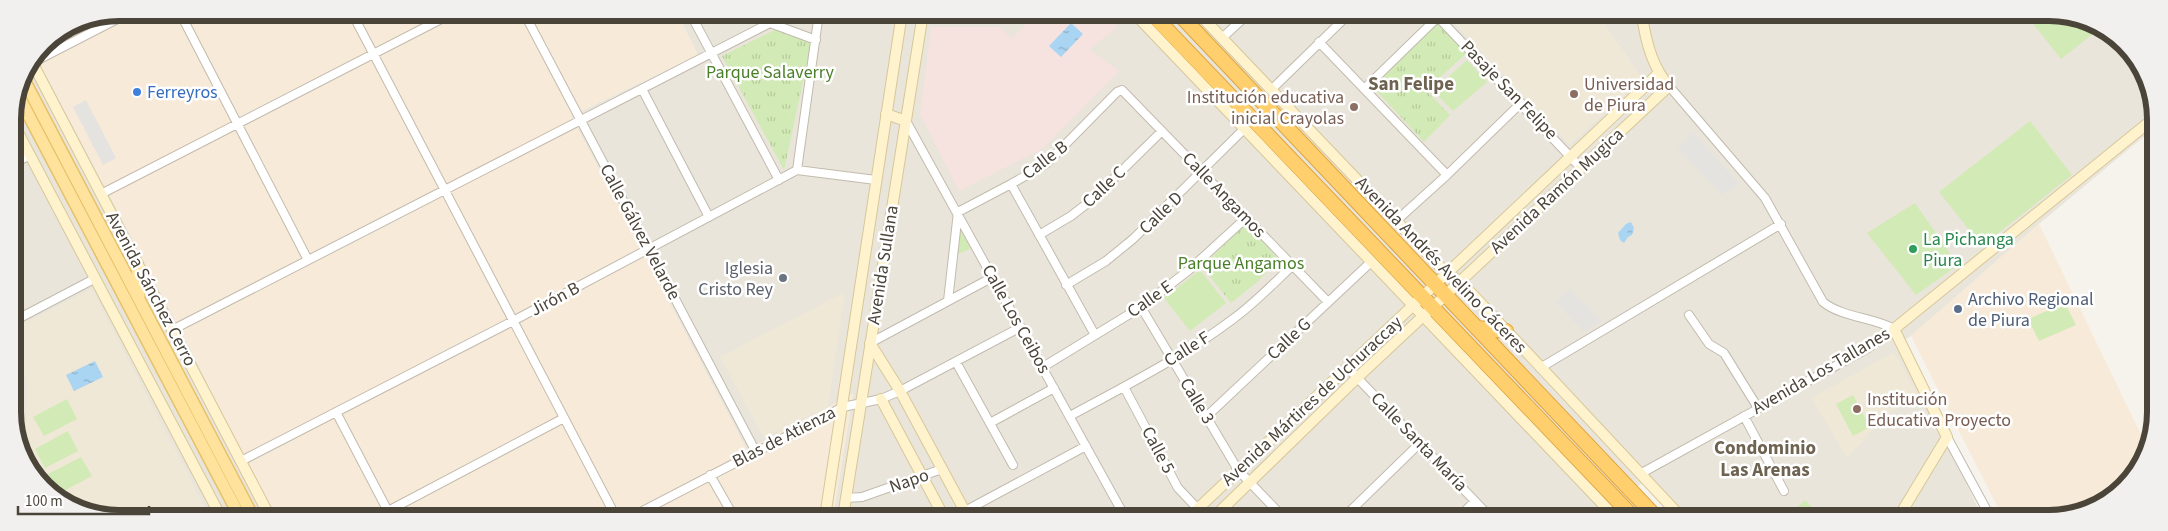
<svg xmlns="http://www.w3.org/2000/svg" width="2168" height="531" font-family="'Source Sans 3',sans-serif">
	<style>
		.residential { fill: #eae5da }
		.commercial { fill: #f7ead8 }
		.education { fill: #efe8d6 }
		.medical { fill: #f6e3e0 }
		.grass { fill: url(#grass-tufts) }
		.garden { fill: #d2eab5 }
		.parking { fill: #e5e3e0 }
		.water { fill: url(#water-ripples) }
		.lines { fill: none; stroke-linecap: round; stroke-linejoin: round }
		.street-casing { stroke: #c2bbae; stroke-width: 10 }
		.secondary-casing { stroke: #d6c79b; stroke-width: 12 }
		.primary-casing { stroke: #e6c16a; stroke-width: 14 }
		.highway-casing { stroke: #e0a43c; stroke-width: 16 }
		.street { stroke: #fff; stroke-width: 8 }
		.secondary { stroke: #fff3cd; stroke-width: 10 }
		.primary { stroke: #ffe39c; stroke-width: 11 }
		.highway { stroke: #ffcf6e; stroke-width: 14 }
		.shop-dot { fill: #3f7fe0; stroke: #fff; stroke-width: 2 }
		.education-dot { fill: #8d6e63; stroke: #fff; stroke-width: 2 }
		.leisure-dot { fill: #2e9e5b; stroke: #fff; stroke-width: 2 }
		.worship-dot { fill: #6b7280; stroke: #fff; stroke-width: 2 }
		.service-dot { fill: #5c6f8a; stroke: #fff; stroke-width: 2 }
		.labels { text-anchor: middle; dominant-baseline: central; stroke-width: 5; stroke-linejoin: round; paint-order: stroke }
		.park-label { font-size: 18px; fill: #4a7f2a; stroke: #fff }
		.education-label { font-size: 18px; fill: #785e54; stroke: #fff; text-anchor: start }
		.street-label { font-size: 18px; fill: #4b4439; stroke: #fff }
		.shop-label { font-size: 18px; fill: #366cbe; stroke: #fff; text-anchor: start }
		.leisure-label { font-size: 18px; fill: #27864d; stroke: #fff; text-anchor: start }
		.worship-label { font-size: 18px; fill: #5b616d; stroke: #fff; text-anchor: end }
		.service-label { font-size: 18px; fill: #4e5e75; stroke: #fff; text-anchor: start }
		.neighbourhood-label { font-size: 19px; font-weight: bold; fill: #6e6250; stroke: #fff }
		.rim { fill: none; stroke: #4b4439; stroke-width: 6 }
	</style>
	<defs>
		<pattern id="grass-tufts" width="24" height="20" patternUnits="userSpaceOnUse" patternTransform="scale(1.25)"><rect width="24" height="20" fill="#d2eab5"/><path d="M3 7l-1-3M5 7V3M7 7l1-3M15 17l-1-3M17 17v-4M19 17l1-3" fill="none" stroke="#b6ca9c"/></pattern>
		<pattern id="water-ripples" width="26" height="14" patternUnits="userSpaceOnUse" patternTransform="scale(1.25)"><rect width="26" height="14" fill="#a9d4f2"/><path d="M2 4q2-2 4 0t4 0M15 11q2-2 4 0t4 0" fill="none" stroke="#8caec5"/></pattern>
	</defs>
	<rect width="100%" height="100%" fill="#f6f3ec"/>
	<path class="residential" d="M677,13L1446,14L1570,144L1642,79L1597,14L2070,15L2124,43L2153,98V129L2039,224L1911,336L1895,345L1950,449L1983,518H1685L1647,480L1624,495L1647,518L833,517L853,394L747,450L571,116L698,55Z
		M36,56L189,346L273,517L98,516L43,487L15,433L13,112L21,78Z"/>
	<path class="commercial" d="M119,13H677L698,55L571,116L747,450L853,394L833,517H273L189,346L36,56L44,43L78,20Z
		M2039,224L2146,445L2119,492L2056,518H2003L1911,336Z"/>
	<path class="education" d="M1210,14H1236L1223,27Z
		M1446,14H1597L1642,79L1570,144Z
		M92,289L108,321L210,517L98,516L43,487L22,447L26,422L27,391L26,378L14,346V328Z
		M845,292L828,406L764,438L720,357Z
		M1894,352L1917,393L1880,421L1847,458L1812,398Z"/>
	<path class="medical" d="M1036,13L1105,14L1118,27L1089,49L1119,71L1043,148L959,191L920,114L931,27H1000L1012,39Z"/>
	<path class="grass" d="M1441,20L1470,50L1426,90L1450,115L1424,142L1372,86Z
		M779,28L812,40L784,170L722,56Z
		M958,212L977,246L956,255Z
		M1246,223L1279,260L1256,283L1231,303L1202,267Z"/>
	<path class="garden" d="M2026,15H2070L2098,30L2061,59Z
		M1467,60L1487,82L1453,111L1433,91Z
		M2030,121L2072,175L1982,246L1939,192Z
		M1915,203L1958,265L1916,295L1867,233Z
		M1200,270L1226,303L1190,331L1164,298Z
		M2065,303L2076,325L2039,341L2028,319Z
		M1853,395L1870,427L1853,436L1836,404Z
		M67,399L77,419L44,436L33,417Z
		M68,431L78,451L45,468L35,449Z
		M81,457L92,476L58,494L48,474Z
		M1805,500L1823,518H1786Z"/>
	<path class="parking" d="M86,100L116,158L103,165L73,107Z
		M1693,132L1739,184L1722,195L1677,148Z
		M1569,289L1602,321L1584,332L1555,302Z"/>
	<path class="water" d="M1071,23L1083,34L1061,57L1049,46Z
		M1631,222L1634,228L1632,235L1628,237L1624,243L1620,240L1618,233L1626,224Z
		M95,361L103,377L74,391L66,375Z"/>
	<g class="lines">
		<defs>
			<path id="street" d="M180,13L308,260
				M352,13L616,517
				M524,13L756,452
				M690,13L779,180
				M764,13L770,23
				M1435,14L1581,168
				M770,23L816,40
				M1222,38L1248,14
				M1319,42L1447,175
				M32,63L129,13
				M642,89L709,217
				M1364,89L1438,17
				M1271,90L1349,14
				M906,121L1125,517
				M13,164L30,155
				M797,170L819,13
				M1011,184L1095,335
				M101,194L453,13
				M1396,221L1447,175L1521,103
				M1039,235L1071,216L1093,199L1162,131
				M1066,285L1106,261L1133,239L1245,128
				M948,301L958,212L1011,184L1046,164L1117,92L1122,90L1328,302
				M1141,307L1238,470L1284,518
				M1689,315L1709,344L1724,353L1758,408
				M14,321L94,279
				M172,330L770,23
				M870,343L993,277
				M956,362L1013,465
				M1043,367L1141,307L1189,270L1246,218
				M1347,367L1491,518
				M1540,368L1781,224
				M1124,387L1178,488L1198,509
				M336,412L391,517
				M1070,416C1125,386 1183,357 1233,319C1255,303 1273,284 1293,265
				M1744,416L1784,491
				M1206,417L1371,262
				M990,423L1054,388
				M1947,437L1991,518
				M241,461L513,321L797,170L876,180
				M1640,474L1868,348L1894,329C1873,317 1843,318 1823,302L1765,198L1669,86
				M710,475L734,517
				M846,498L862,497L942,469
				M388,511L564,418
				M965,511L1086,446
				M631,517L843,407L881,399L900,391L1021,327
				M1343,518L1420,443
				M1458,518L1475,501"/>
			<path id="secondary" d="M1135,14L1616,518
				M1199,14L1446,273L1460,281L1682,518
				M32,62L270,517
				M886,114L906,121
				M13,123L221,517
				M870,343L900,391L968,517
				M14,369L18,395L16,435
				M881,399L944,517
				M825,517L902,13
				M843,517L923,13
				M1189,517L1658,74
				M1214,517L1358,377L1669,86C1652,67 1645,39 1642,14
				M1898,518L1947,437L1894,329L2153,119"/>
			<path id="primary" d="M22,76L253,517
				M17,93L240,517
				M137,264L139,296"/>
			<path id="highway" d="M1152,14L1634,518
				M1179,14L1657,518
				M1477,328L1506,331"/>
		</defs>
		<use href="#street" class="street-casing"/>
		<use href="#secondary" class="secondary-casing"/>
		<use href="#primary" class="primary-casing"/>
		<use href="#highway" class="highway-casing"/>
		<use href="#street" class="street"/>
		<use href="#secondary" class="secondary"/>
		<use href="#primary" class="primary"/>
		<use href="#highway" class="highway"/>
	</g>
	<circle class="shop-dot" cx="137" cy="92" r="5"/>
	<g class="education-dot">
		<circle cx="1574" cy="94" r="5"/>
		<circle cx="1354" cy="107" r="5"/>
		<circle cx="1857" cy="409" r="5"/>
	</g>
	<circle class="leisure-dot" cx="1913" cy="249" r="5"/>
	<circle class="worship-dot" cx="783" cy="278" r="5"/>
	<circle class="service-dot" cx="1958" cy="309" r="5"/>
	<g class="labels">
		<g class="park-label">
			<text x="770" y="72">Parque Salaverry</text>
			<text x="1241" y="263">Parque Angamos</text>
		</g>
		<g class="education-label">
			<text x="1584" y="84">Universidad<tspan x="1584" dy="21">de Piura</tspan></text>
			<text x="1344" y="97" text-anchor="end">Institución educativa<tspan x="1344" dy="21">inicial Crayolas</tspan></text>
			<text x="1867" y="399">Institución<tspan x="1867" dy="21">Educativa Proyecto</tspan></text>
		</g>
		<g class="street-label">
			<text transform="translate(1509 90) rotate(46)">Pasaje San Felipe</text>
			<text transform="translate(1045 160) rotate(-37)">Calle B</text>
			<text transform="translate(1104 187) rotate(-43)">Calle C</text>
			<text transform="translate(1557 191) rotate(-43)">Avenida Ramón Mugica</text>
			<text transform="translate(1224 195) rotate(46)">Calle Angamos</text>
			<text transform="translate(1161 213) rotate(-44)">Calle D</text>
			<text transform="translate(640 232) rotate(62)">Calle Gálvez Velarde</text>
			<text transform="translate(883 265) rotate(-81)">Avenida Sullana</text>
			<text transform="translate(1441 265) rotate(46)">Avenida Andrés Avelino Cáceres</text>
			<text transform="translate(151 289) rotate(62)">Avenida Sánchez Cerro</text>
			<text transform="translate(555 299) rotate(-28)">Jirón B</text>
			<text transform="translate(1150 299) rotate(-35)">Calle E</text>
			<text transform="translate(1016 319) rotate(61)">Calle Los Ceibos</text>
			<text transform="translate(1289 339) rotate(-43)">Calle G</text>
			<text transform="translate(1187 349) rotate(-32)">Calle F</text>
			<text transform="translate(1821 371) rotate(-30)">Avenida Los Tallanes</text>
			<text transform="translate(1197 401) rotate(59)">Calle 3</text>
			<text transform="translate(1312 401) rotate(-43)">Avenida Mártires de Uchuraccay</text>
			<text transform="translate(784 437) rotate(-27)">Blas de Atienza</text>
			<text transform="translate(1419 442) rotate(46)">Calle Santa María</text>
			<text transform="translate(1158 450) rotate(62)">Calle 5</text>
			<text transform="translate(909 481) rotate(-19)">Napo</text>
		</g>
		<g class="shop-label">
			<text x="147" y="92">Ferreyros</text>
		</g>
		<g class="leisure-label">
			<text x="1923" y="239">La Pichanga<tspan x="1923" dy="21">Piura</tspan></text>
		</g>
		<g class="worship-label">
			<text x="773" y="268">Iglesia<tspan x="773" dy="21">Cristo Rey</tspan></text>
		</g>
		<g class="service-label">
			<text x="1968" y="299">Archivo Regional<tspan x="1968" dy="21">de Piura</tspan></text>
		</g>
		<g class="neighbourhood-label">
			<text x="1411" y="84">San Felipe</text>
			<text x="1765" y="448">Condominio<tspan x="1765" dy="22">Las Arenas</tspan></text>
		</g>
	</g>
	<path d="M0 0H2168V531H0ZM119 21H2049A98 98 0 0 1 2147 119V412A98 98 0 0 1 2049 510H119A98 98 0 0 1 21 412V119A98 98 0 0 1 119 21Z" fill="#f1f0ef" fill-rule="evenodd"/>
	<path class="rim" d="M119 21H2049A98 98 0 0 1 2147 119V412A98 98 0 0 1 2049 510H119A98 98 0 0 1 21 412V119A98 98 0 0 1 119 21Z"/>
	<path d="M18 506v8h131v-8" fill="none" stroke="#4b4439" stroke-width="2.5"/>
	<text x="25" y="506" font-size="15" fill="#4b4439" stroke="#ffffff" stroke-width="4" paint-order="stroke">100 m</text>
</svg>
